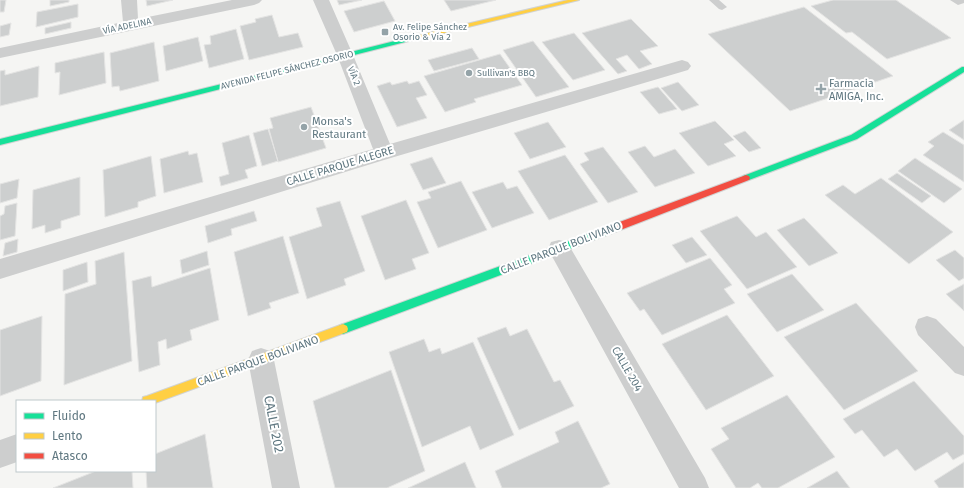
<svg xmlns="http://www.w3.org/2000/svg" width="964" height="488" font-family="'Fira Sans',sans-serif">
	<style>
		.building { fill: #cdcfcf; stroke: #e4e4e3 }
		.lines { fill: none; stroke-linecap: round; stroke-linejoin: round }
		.fast-casing { stroke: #d1d3d3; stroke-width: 2 }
		.slow-casing { stroke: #d1d3d3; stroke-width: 2 }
		.jam-casing { stroke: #d1d3d3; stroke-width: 2 }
		.lane { fill: #cdcece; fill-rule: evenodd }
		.street { fill: #cdcece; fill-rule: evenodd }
		.fast { fill: #16e098; fill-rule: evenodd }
		.slow { fill: #ffcf43; fill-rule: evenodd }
		.jam { fill: #f24e42; fill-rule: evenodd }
		.poi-dot { fill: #94a3a8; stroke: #fff; stroke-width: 1.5 }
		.labels { text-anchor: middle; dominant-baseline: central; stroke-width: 4; stroke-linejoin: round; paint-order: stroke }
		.far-street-label { font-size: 9px; fill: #5f7780; stroke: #fff }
		.far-poi-label { font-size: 9px; fill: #5f7780; stroke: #fff; text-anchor: start }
		.poi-label { font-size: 11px; fill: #5f7780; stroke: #fff; text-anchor: start }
		.street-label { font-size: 11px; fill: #5f7780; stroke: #fff }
		.near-street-label { font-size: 13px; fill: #5f7780; stroke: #fff }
	</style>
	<rect width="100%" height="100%" fill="#f5f5f3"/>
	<path class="building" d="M0,0H6L4,12H0Z
		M50,0H69V2L50,6Z
		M146,0H173L147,6Z
		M337,0H362L339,5Z
		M444,0H496L451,11Z
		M833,0H896L951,38L887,59L852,32L846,33L811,6Z
		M384,1L395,21L354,32L344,11Z
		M78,4V17L36,27L37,12Z
		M804,7L893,76L790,111L708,34Z
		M272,15L279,37L298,33L303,47L249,60L240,26L256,22L255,19Z
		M631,19L658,46L640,51L652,64L639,69L627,55L616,59L627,71L618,74L582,33Z
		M71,22V28L45,34V28Z
		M11,23L9,35L0,37V26Z
		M236,29L244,59L209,68L204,45L211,44L210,36Z
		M574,33L605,70L573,80L542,42Z
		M198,37L203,61L166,71L163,46Z
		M533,41L569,87L536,97L503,50Z
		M154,42L159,81L120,91L119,86L112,87L110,53Z
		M472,48L479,59L434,71L428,60Z
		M104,52L106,83L59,95L60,72L55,73V63Z
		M500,54L522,85L474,99L476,102L445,112L424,76Z
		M39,66L38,97L0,106V71L5,70V75Z
		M407,81L409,84L419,81L427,95L416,98L427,118L397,127L377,86L390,82L392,85Z
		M678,82L699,105L682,111L661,88Z
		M658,87L677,109L659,114L640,92Z
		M311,107L326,148L278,162L269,129L273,128L270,118Z
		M964,120V140L949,130Z
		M715,121L734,140L724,144L736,156L708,166L679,133Z
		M548,122L566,147L530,159L514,133Z
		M268,129L278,161L262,166L253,133Z
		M745,131L761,148L749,152L733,136Z
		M943,132L964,145V182L923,155L934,146L928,142Z
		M249,135L257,166L245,170L248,178L221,186L219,177L229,174L222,143Z
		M645,146L654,157L675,149L695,173L655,187L628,152Z
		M603,147L638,192L608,203L580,164L589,160L584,153Z
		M188,151L189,155L197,153L203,182L164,193L160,159Z
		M565,155L598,202L549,220L518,171Z
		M151,156L156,196L138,202V207L105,217L103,170Z
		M432,157L446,183L423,190L410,164Z
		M915,158L962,189L944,203L898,171Z
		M897,173L931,196L922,203L888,179Z
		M80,177V215L61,221V228L45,233V225L32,229L33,190Z
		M881,178L953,232L909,264L825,195L843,185L855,194Z
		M19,179L17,198L0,203V184Z
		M461,181L487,230L438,248L417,202L431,198L428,192Z
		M503,182L507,189L517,186L534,213L492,228L472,192Z
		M406,200L429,253L412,259L416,269L385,280L361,216Z
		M340,201L365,271L344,279L346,285L307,299L289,237L322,226L316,208Z
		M17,203L15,236L0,240V216L4,214L5,206Z
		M254,211L257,221L231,229L232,235L208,243L205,226Z
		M737,216L756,237L766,232L797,267L747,289L700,231Z
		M804,218L838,253L809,266L777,230Z
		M283,236L299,293L269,303L271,308L248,316L234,252Z
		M692,237L707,255L686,263L672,245Z
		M18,239L17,252L3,256L5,243Z
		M955,250L964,258V278L959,281L936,260Z
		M207,251L209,265L182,274L180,260Z
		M124,252L132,361L64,385L65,294L96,284L95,261Z
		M710,258L732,285L724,289L735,303L662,335L644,309L640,311L627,293Z
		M87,262L88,282L63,291V270Z
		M210,268L219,320L190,330L192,340L167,349L166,339L158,342L160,365L139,372L132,281L151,276L152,287Z
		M792,274L824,310L777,332L747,294Z
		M964,284V311L946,294Z
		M856,303L918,371L844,410L784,337Z
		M727,315L774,376L706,410L662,344Z
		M42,316L41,381L0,396V330Z
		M506,327L510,336L527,329L554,382L560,380L574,406L519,430L477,338Z
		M424,339L429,352L440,348L442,354L473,342L514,435L480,450L470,426L422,447L389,352Z
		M391,370L425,471L387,488H335L313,401Z
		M914,381L964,436V454L953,460L947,452L915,471L897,449L884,457L862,430L855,434L843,419Z
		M787,395L835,457L778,488H762L758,483L750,488H736L711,449L729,439L721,428Z
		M578,421L610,484L601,488H502L495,471L559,442L555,432Z
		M205,434L213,488H147L146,471H155V454Z
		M465,462L476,488H408Z
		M964,462V488H939L934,481Z
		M96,471H132L133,488H53Z
		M837,471L850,488H807Z"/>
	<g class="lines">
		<defs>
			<path id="fast" d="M411,37L414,39L413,40L0,145V139Z
				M962,67H964V72L857,139L749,180H743L742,178L743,176L851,135Z
				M620,222L623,223L624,226L623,229L343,334L339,332L338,329L339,326L343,324Z"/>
			<path id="slow" d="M568,0H579L411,41L408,39L411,37Z
				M343,324L347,326L348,329L347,332L155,403V401H142L143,397L147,396Z"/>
			<path id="jam" d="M746,175L749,176L750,178L749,180L623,229H617L616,226L617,223Z"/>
		</defs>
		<use href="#fast" class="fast-casing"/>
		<use href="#slow" class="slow-casing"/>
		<use href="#jam" class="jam-casing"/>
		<path class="lane" d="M709,0H719L727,7L722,10L719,9Z
			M950,0H964V3L958,5Z"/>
		<path class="street" d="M121,0H137L138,19L232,0H262L259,3L254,5L0,58V48L123,22Z
			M313,0H329L353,55L390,144L682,60L688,62L691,66L688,70L384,160L0,279V259L373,149L337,55Z
			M559,240L567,242L705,478L709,488H679L548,249L551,242Z
			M927,316L936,319L964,347V376L955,373L918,335L915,327L918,319Z
			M261,348L270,351L274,360L300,488H272L248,360L252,351Z
			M17,434V462L0,468V440Z"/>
		<use href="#fast" class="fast"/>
		<use href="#slow" class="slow"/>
		<use href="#jam" class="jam"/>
	</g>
	<g class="poi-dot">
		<rect x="381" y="28" width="8" height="8" rx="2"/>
		<circle cx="469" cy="73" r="4"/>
		<path d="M819 83h4v4h4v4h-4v4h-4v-4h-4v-4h4z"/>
		<circle cx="304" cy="127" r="4"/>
	</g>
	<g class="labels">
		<g class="far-street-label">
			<text transform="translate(127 26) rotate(-12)">VÍA ADELINA</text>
			<text transform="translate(287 70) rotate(-14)">AVENIDA FELIPE SÁNCHEZ OSORIO</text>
			<text transform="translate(354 76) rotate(68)">VÍA 2</text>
		</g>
		<g class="far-poi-label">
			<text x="393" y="27">Av. Felipe Sánchez<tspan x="393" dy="10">Osorio &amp; Vía 2</tspan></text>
			<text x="477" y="73">Sullivan's BBQ</text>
		</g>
		<g class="poi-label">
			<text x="829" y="83">Farmacia<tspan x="829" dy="13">AMIGA, Inc.</tspan></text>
			<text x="312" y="121">Monsa's<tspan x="312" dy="13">Restaurant</tspan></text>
		</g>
		<g class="street-label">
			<text transform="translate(340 166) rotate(-17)">CALLE PARQUE ALEGRE</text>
			<text transform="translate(561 248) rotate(-21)">CALLE PARQUE BOLIVIANO</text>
			<text transform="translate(258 361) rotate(-20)">CALLE PARQUE BOLIVIANO</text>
			<text transform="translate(627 369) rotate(60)">CALLE 204</text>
		</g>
		<g class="near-street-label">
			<text transform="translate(274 424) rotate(79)">CALLE 202</text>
		</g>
	</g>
	<rect x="16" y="400" width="140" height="72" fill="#ffffff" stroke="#bfc9cc"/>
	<rect x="24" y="413" width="20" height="6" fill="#16e098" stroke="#bfc9cc"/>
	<text x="52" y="420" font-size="12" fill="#5f7780">Fluido</text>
	<rect x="24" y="433" width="20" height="6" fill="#ffcf43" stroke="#bfc9cc"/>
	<text x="52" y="440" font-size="12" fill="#5f7780">Lento</text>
	<rect x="24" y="453" width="20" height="6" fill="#f24e42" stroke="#bfc9cc"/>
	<text x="52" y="460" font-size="12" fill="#5f7780">Atasco</text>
</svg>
